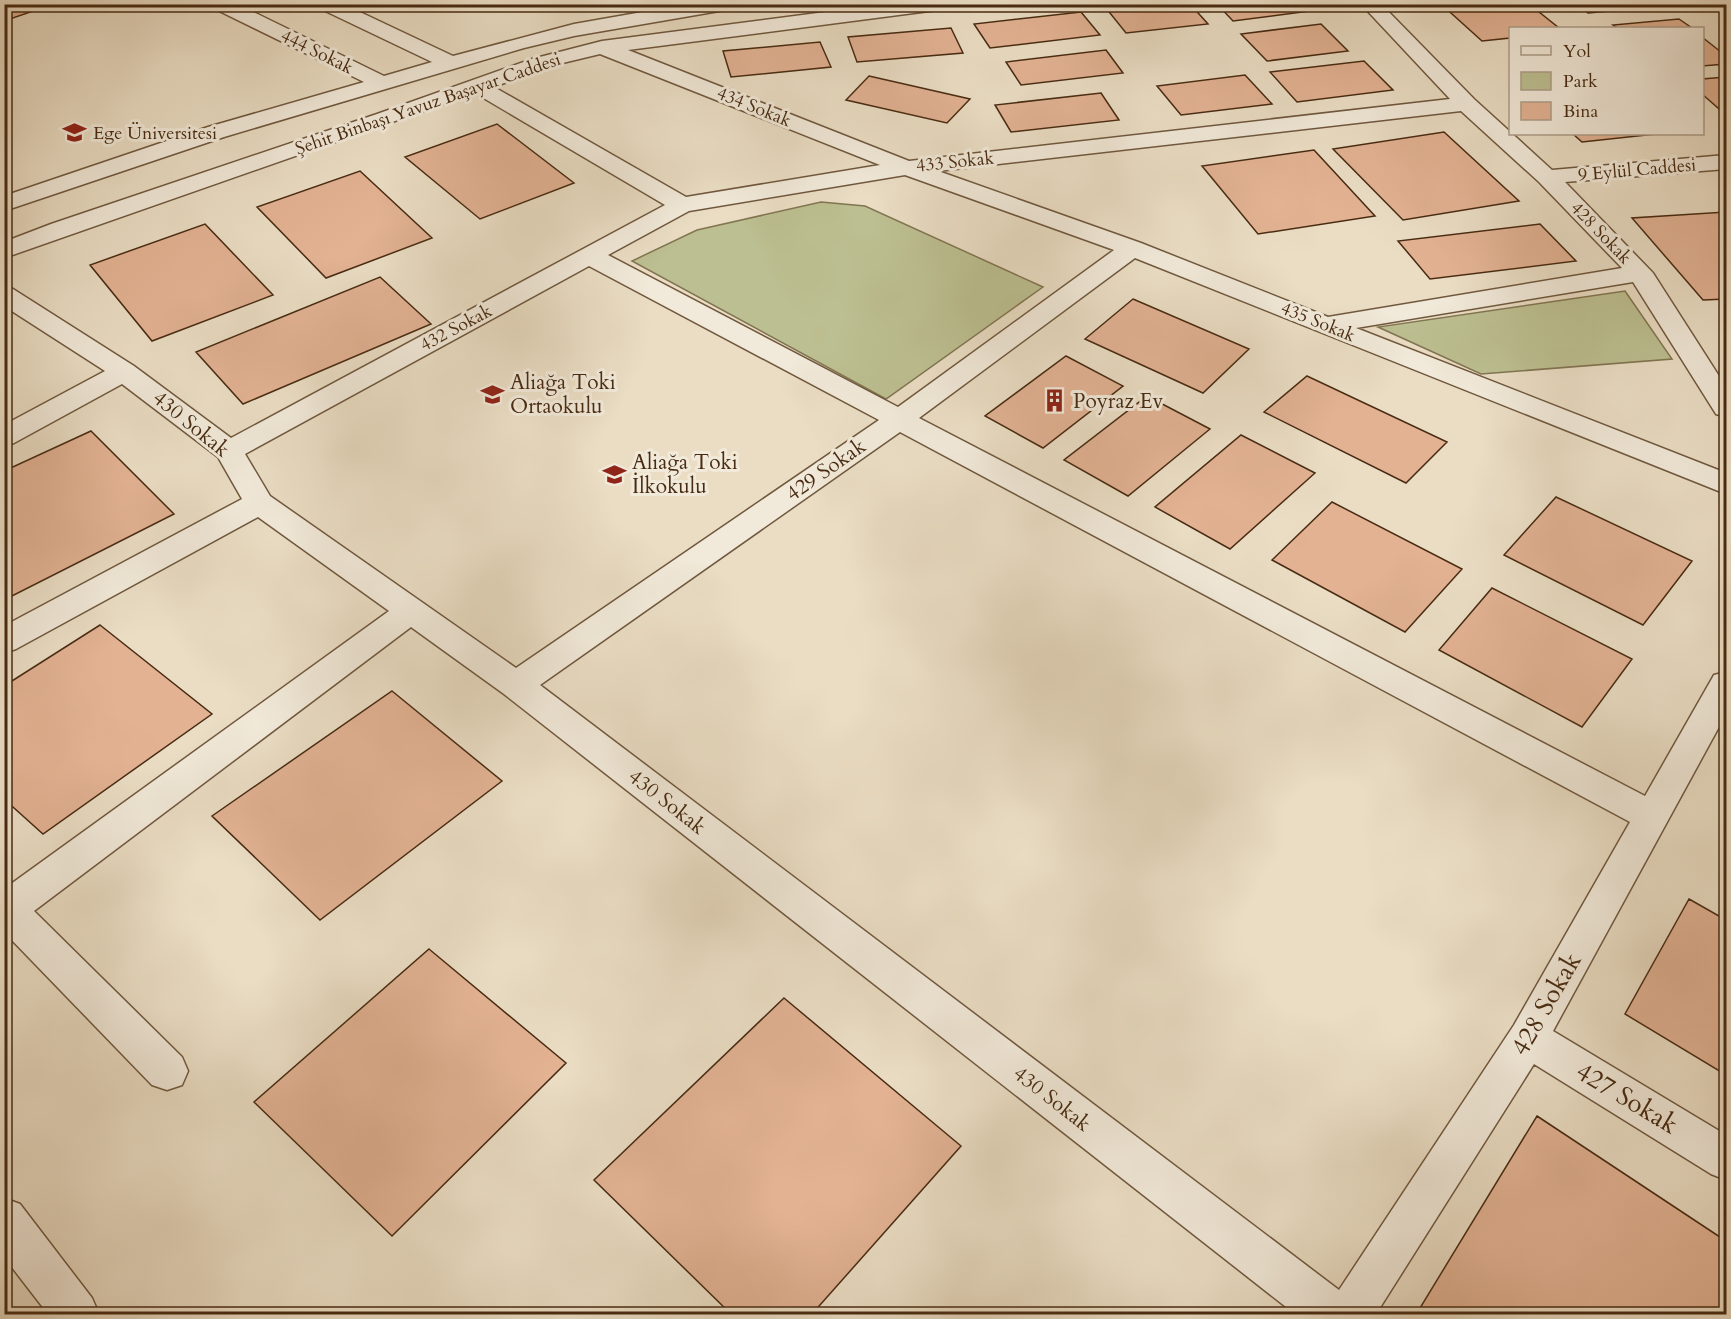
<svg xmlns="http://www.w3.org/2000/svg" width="1731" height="1319" font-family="Cardo,serif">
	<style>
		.green { fill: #bcbf91; stroke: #827552; stroke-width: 1.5 }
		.building { fill: #e2b293; stroke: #482b12; stroke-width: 1.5 }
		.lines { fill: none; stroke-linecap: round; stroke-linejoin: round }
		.minor-casing { stroke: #70583e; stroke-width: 3 }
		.minor { fill: #f1e9d9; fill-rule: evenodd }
		.labels { text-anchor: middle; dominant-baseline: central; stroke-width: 6; stroke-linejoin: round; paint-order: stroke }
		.far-street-label { font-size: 18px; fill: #482b12; stroke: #f1e9d9 }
		.far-poi-label { font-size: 18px; fill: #482b12; stroke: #f1e9d9; text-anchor: start }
		.poi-label { font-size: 21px; fill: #482b12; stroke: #f1e9d9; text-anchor: start }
		.street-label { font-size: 21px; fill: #482b12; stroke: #f1e9d9 }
		.near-street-label { font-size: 26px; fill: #482b12; stroke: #f1e9d9 }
	</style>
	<rect width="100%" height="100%" fill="#eaddc4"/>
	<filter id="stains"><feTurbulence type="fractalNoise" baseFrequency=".00333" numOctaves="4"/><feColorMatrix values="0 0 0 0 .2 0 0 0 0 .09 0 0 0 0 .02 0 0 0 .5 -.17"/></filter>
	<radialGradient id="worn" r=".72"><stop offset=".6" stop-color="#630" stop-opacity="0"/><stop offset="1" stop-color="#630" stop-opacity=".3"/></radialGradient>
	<path class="green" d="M821,202L865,206L1043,287L886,399L632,261L697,230Z
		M1625,291L1672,359L1481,374L1378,327Z"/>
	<path class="building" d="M4,4H51V5L4,21Z
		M1138,4H1190L1208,24L1126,33L1106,8Z
		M1217,4H1303L1310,11L1233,21Z
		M1441,4H1529L1559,28H1510V38L1482,41Z
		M1578,4H1654L1657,7L1588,13Z
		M1081,12L1100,35L990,48L974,24Z
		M1679,19L1692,28H1617L1613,25Z
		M1321,24L1348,51L1267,61L1241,34Z
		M951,28L963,53L857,62L848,37Z
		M1702,37L1726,56V64L1702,66Z
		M820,42L831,67L731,77L723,51Z
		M1106,50L1123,73L1021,85L1006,62Z
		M1364,61L1393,90L1297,102L1270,72Z
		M1245,75L1272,104L1181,115L1157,86Z
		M869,76L970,99L947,123L846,100Z
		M1726,77V115L1702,94V79Z
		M1101,93L1119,120L1011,132L995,105Z
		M497,124L574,183L480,219L405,157Z
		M1444,132L1519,201L1403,220L1333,149Z
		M1573,134H1656L1582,142Z
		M1314,150L1375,216L1258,234L1202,166Z
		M360,171L432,238L326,278L257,207Z
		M1726,212V299L1703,300L1632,218Z
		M205,224L273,295L152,341L90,265Z
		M1540,224L1576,261L1430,279L1398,241Z
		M380,277L431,324L243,404L196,352Z
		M1133,299L1249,349L1203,393L1085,339Z
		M1066,356L1123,386L1043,448L985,416Z
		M1307,376L1447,442L1406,483L1264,412Z
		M1147,396L1210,429L1128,496L1064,460Z
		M91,431L174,514L4,600V471Z
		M1241,435L1315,473L1230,549L1155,507Z
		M1556,497L1692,561L1643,625L1504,555Z
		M1332,502L1462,569L1405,632L1272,560Z
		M1492,588L1632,659L1582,727L1439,650Z
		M100,625L212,714L43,834L4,799V686Z
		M392,691L502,781L320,920L212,816Z
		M1689,899L1726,920V1075L1625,1014Z
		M429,949L566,1063L392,1236L254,1102Z
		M784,998L961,1146L812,1314H731L594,1180Z
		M1537,1116L1726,1241V1314H1429L1420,1308Z"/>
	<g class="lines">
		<defs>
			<path id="minor" d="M211,4H237L384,76L432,62L319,8L317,4H343L453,56L574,24L688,4H734L732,8L725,10L574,36L524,48L224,137L4,211V196L208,127L364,82L213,8Z
				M887,4H946L944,8L937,10L628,50L909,161L1450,99L1361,4H1381L1474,99L1552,170L1726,155V169L1565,182L1653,273L1726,387V417L1716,414L1633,282L1356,328L1726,473V494L1135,258L919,418L1645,796L1714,675L1726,672V714L1553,1031L1726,1135V1180L1711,1174L1534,1064L1376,1314H1295L504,694L411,627L34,911L182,1057L188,1071L182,1085L167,1090L152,1085L4,932V889L389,611L258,517L16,649L4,653V626L242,499L218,457L122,384L14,443L4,446V425L105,371L4,306V286L13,289L134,366L231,438L665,205L475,93L4,258V242L51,224L377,114L532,59L602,41ZM600,54L880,165L686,197L494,87L546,67ZM1461,111L1539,182L1622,268L1328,317L1141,243L938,171ZM905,175L1114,250L898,407L608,255L689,211ZM589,266L879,420L516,668L270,496L245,454ZM900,432L1630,822L1514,1025L1339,1290L540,685Z
				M1716,4H1726V11L1719,9Z
				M4,1198L20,1204L92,1298L99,1314H48L4,1257Z"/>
		</defs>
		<use href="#minor" class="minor-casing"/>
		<use href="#minor" class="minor"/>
	</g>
	<defs>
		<symbol id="university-bare" viewBox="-9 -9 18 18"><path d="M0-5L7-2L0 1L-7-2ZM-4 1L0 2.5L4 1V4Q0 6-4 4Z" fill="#8f2418" stroke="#f1e9d9" stroke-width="2.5" paint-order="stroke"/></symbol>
		<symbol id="school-bare" viewBox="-9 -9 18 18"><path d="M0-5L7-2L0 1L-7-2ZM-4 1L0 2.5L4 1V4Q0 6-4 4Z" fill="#8f2418" stroke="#f1e9d9" stroke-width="2.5" paint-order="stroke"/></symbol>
		<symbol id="building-bare" viewBox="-9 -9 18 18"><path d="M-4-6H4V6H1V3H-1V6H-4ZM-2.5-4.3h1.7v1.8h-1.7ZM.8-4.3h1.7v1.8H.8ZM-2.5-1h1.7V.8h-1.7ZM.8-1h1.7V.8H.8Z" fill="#8f2418" stroke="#f1e9d9" stroke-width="2.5" paint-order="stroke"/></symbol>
	</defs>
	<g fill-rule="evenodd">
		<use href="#university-bare" x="58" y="116" width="33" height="33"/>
		<use href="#school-bare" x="476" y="378" width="33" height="33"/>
		<use href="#building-bare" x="1038" y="384" width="33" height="33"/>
		<use href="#school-bare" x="598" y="458" width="33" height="33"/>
	</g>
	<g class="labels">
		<g class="far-street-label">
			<text transform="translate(317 52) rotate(26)">444 Sokak</text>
			<text transform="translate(428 104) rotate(-19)">Şehit Binbaşı Yavuz Başayar Caddesi</text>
			<text transform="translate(754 107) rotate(22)">434 Sokak</text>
			<text transform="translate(955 162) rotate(-6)">433 Sokak</text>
			<text transform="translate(1637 170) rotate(-5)">9 Eylül Caddesi</text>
			<text transform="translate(1601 233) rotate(46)">428 Sokak</text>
			<text transform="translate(1318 322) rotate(22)">435 Sokak</text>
			<text transform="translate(456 328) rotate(-28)">432 Sokak</text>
		</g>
		<g class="far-poi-label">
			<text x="93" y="133">Ege Üniversitesi</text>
		</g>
		<g class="poi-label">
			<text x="510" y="382">Aliağa Toki<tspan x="510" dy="24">Ortaokulu</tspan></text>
			<text x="1073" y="401">Poyraz Ev</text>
			<text x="632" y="462">Aliağa Toki<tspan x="632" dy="24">İlkokulu</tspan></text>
		</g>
		<g class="street-label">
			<text transform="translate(191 424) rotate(39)">430 Sokak</text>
			<text transform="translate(826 470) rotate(-35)">429 Sokak</text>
			<text transform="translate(667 802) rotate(38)">430 Sokak</text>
			<text transform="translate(1052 1099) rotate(38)">430 Sokak</text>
		</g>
		<g class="near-street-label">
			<text transform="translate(1546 1004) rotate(-60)">428 Sokak</text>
			<text transform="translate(1627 1098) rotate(31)">427 Sokak</text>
		</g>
	</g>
	<rect width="1731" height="1319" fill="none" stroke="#eaddc4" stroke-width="24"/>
	<rect x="6" y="6" width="1719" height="1307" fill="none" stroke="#482b12" stroke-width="3"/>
	<rect x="12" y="12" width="1707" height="1295" fill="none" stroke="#482b12" stroke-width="1.5"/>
	<rect x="1509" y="27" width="195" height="108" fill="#f1e9d9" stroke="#ad9d89" stroke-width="1.5"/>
	<rect x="1521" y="46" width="30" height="9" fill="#f1e9d9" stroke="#ad9d89" stroke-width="1.5"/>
	<text x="1563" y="57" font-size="18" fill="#482b12">Yol</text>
	<rect x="1521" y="72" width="30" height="18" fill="#bcbf91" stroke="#ad9d89" stroke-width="1.5"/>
	<text x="1563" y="87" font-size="18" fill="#482b12">Park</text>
	<rect x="1521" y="102" width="30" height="18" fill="#e2b293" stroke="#ad9d89" stroke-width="1.5"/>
	<text x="1563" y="117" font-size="18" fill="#482b12">Bina</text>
	<rect width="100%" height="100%" filter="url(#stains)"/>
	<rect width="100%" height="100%" fill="url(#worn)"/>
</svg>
